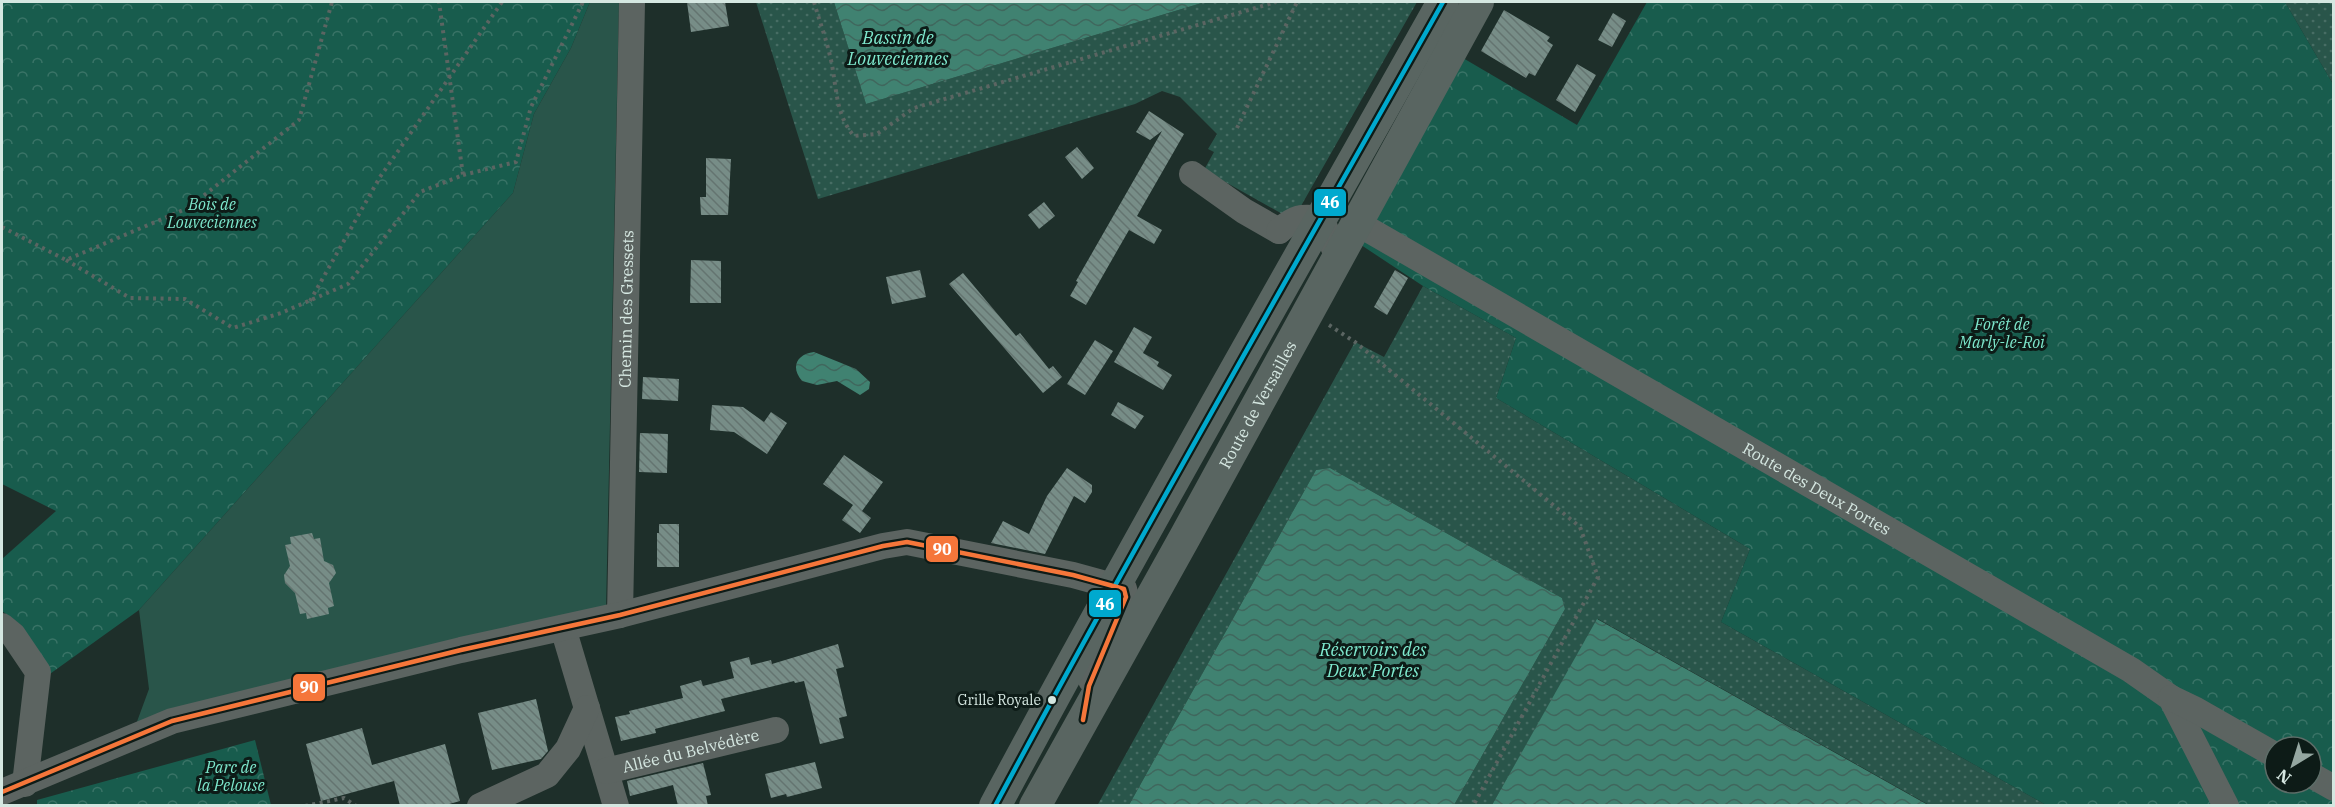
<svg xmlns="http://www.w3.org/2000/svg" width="2335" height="807" font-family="'IBM Plex Serif',serif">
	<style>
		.grass { fill: url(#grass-dots) }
		.forest { fill: url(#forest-crowns); fill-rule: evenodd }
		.garden { fill: #29554a }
		.water { fill: url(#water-waves) }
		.building { fill: url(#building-back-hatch) }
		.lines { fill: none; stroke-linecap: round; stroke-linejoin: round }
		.path { stroke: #5b6562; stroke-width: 4; stroke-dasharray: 3 4.5; stroke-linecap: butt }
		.minor { stroke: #5c6461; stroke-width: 26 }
		.major { stroke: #596561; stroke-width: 32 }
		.bus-1-casing { stroke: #0d1b17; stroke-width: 9 }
		.bus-2-casing { stroke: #0d1b17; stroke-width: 9 }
		.bus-1 { stroke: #00a9ce; stroke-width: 4.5 }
		.bus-2 { stroke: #f5763a; stroke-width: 4.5 }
		.bus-dot { fill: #d5e7e1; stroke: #0d1b17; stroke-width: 2 }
		.labels { text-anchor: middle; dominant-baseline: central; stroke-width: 6; stroke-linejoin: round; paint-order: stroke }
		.bus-label { font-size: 14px; fill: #d5e7e1; stroke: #0d1b17; text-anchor: end }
		.park-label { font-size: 16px; font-style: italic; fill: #7de7cc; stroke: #0d1b17 }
		.street-label { font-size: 16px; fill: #d5e7e1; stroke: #0d1b17 }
		.water-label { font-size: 18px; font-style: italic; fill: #7feacf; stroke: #0d1b17 }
		.line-badge { stroke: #0d1b17; stroke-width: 2 }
		.badge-label { font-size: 16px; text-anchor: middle; font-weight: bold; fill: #fff }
	</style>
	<defs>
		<pattern id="grass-dots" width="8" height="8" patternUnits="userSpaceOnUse" patternTransform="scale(1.5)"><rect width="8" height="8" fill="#29554a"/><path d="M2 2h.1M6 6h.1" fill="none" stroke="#476d64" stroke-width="1.8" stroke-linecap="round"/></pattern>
		<pattern id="forest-crowns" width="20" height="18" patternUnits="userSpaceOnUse" patternTransform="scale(1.5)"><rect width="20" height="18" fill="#185c4d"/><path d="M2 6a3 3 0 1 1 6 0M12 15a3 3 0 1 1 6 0" fill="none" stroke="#397366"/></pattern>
		<pattern id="water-waves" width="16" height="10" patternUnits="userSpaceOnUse" patternTransform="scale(1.5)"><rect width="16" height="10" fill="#408271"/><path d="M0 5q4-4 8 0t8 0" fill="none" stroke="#40675d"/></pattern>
		<pattern id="building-back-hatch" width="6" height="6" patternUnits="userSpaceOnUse" patternTransform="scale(1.5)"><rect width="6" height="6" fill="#778d87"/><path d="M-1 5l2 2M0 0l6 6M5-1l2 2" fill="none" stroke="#647470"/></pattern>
	</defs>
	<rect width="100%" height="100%" fill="#1e2f2a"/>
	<path class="grass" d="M756,2H834L866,104L1205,2H1417L1293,220L1204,170L1214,152L1208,149L1217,134L1180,97L1162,91L1135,104L818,199Z
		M2285,2H2333V84Z
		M1423,286L1516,338L1496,398L1750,549L1721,622L2046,805H1929L1598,619L1492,805H1454L1565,609L1562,598L1330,468L1316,470L1129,805L1097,806L1355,342L1384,357Z"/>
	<path class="forest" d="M2,2H590L571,48L534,114L513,193L139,610L47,676L21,625L2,611V559L56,511L2,484Z
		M1647,2H2285L2333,84V805H2046L1721,622L1750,549L1496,398L1516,338L1423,286L1349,237L1451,51L1577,125ZM2275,747H2311V783H2275Z
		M255,740L271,805H37V800Z"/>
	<path class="garden" d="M590,2H619L606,610L135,727L149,689L139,610L513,193L534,114L571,48Z"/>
	<path class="water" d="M834,2H1205L866,104Z
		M814,352L856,369L870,382L869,389L860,395L837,381L817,385L802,381C790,367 797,354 814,352Z
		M1330,468L1562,598L1565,609L1454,805H1129L1316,470Z
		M1597,619L1928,805H1492Z"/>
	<path class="building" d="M687,2H725L729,26L691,32Z
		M1504,10L1550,37L1547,41L1553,45L1535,76L1529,73L1526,78L1481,51Z
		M1613,13L1626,21L1612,47L1598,40Z
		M1577,64L1596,75L1575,112L1556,100Z
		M1149,111L1184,134L1137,216L1162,230L1154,244L1129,230L1086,305L1070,296L1078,282L1076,281L1162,131L1150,140L1136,132Z
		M1077,147L1094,168L1082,179L1065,157Z
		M706,158L731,159L728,215H701L700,197H706Z
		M1044,202L1055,216L1039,229L1028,215Z
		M691,260L721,261V303H690Z
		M920,270L926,297L892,304L886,277Z
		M1395,270L1408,278L1387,315L1374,307Z
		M963,273L1016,336L1020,333L1049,369L1053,366L1062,377L1043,393L949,284Z
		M1134,327L1152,337L1143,353L1159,362L1157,366L1172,375L1163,390L1114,362Z
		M1095,340L1113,351L1085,395L1067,384Z
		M643,377L679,379L678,401L642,399Z
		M1118,402L1144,416L1135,429L1111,415Z
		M712,405L743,407L764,422L771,412L787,423L767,454L734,432L710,430Z
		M640,433L668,434L667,473L639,472Z
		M844,455L883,482L862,511L871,518L860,533L842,520L853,505L823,484Z
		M1067,468L1092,485V492L1085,503L1074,496L1045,554L991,543L1003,521L1029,534L1047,496Z
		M659,524H679V567H657V533H659Z
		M312,533L314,539L320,538L324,561L333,565L336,573L329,583L334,606L328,608L329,614L307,619L306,613L300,614L295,593L285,583L284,575L290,566L285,545L291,544L290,537Z
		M838,644L844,667L836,669L847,716L839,718L844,738L820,744L804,681L795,683L794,681L721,699L725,711L670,725L655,729L656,733L621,741L615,717L630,714L629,711L683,698L680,686L701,680L703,686L734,678L730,662L749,657L751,665L771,660L772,664Z
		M536,699L548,751L541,759L492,770L478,713Z
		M362,728L372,765L445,744L460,801L442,806H400L394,781L321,801L306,744Z
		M815,762L822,788L787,797L786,794L771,798L765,774Z
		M703,763L711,795L706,796L708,806H678L673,785L630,796L627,781Z"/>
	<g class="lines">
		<path class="path" d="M814,2C819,20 826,38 830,56C837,83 834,113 854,136L877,134L914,108L1276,2
			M1237,128L1297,2
			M463,175L516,162L531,107L583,2
			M2,227L66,260L188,208L299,120L332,2
			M66,260L130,298L185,299L233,328L281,313L348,284L420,192L463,175L439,2
			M310,301L380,177L502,2
			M1329,325L1355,342L1580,527L1598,577L1473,806
			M305,806L344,798L356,806"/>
		<g class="minor">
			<path d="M1192,174L1244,211L1279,231"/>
			<path id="s1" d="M1357,223L2131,670L2171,698L2226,806"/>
			<path d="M1279,231C1295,217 1301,216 1321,219L1338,257"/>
			<path id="s2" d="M620,615L632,2"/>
			<path d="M2,626L13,635L38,672L25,784"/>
			<path d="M563,628L616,806"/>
			<path d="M2171,698L2196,710L2275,755"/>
			<path id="s3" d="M606,771L776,730"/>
			<path d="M2311,775L2334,788"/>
			<path d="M2,792L172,721L461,650L620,615L883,546L907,542L1073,575L1124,589L1126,597L1091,680"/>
			<path d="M480,806L547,775L568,749L587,708"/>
		</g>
		<g class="major">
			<path d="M995,806C1140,535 1293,269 1443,2"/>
			<path id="s4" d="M1035,806L1185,537L1478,2"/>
		</g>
		<defs>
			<path id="bus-1" d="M995,806C1140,535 1293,269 1443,2"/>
			<path id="bus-2" d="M2,792L172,721L461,650L620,615L883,546L907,542L1073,575L1124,589L1126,597L1089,686L1083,720"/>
		</defs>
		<use href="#bus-1" class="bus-1-casing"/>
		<use href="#bus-2" class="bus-2-casing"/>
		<use href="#bus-1" class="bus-1"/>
		<use href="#bus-2" class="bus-2"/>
	</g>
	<circle class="bus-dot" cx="1052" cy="700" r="5"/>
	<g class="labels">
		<g class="bus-label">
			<text x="1041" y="700">Grille Royale</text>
		</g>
		<g class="park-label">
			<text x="212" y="204">Bois de<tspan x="212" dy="18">Louveciennes</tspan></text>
			<text x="2002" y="324">Forêt de<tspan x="2002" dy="18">Marly-le-Roi</tspan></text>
			<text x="231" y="767">Parc de<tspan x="231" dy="18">la Pelouse</tspan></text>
		</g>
		<g class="street-label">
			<text stroke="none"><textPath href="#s2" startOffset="306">Chemin des Gressets</textPath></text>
			<text stroke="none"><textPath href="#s4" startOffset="459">Route de Versailles</textPath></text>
			<text stroke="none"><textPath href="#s1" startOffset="531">Route des Deux Portes</textPath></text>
			<text stroke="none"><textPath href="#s3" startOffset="87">Allée du Belvédère</textPath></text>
		</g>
		<g class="water-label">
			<text x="898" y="37">Bassin de<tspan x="898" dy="21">Louveciennes</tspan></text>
			<text x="1373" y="649">Réservoirs des<tspan x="1373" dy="21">Deux Portes</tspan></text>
		</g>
	</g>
	<g class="line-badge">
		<rect x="1313" y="188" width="34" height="29" rx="6" fill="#00a9ce"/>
		<rect x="925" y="535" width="34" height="28" rx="6" fill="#f5763a"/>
		<rect x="1088" y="589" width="34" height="29" rx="6" fill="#00a9ce"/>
		<rect x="292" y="673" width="34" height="29" rx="6" fill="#f5763a"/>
	</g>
	<g class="badge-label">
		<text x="1330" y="208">46</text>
		<text x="942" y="555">90</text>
		<text x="1105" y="610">46</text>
		<text x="309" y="693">90</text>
	</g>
	<rect width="2335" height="807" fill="none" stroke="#d5e7e1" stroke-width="6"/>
	<g transform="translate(2293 765) rotate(218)"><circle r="28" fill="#0d1b17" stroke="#5d6d68" stroke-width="1.5"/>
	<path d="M0-4.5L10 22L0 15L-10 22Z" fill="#95a7a1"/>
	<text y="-9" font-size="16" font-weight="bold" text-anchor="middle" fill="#d5e7e1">N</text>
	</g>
</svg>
